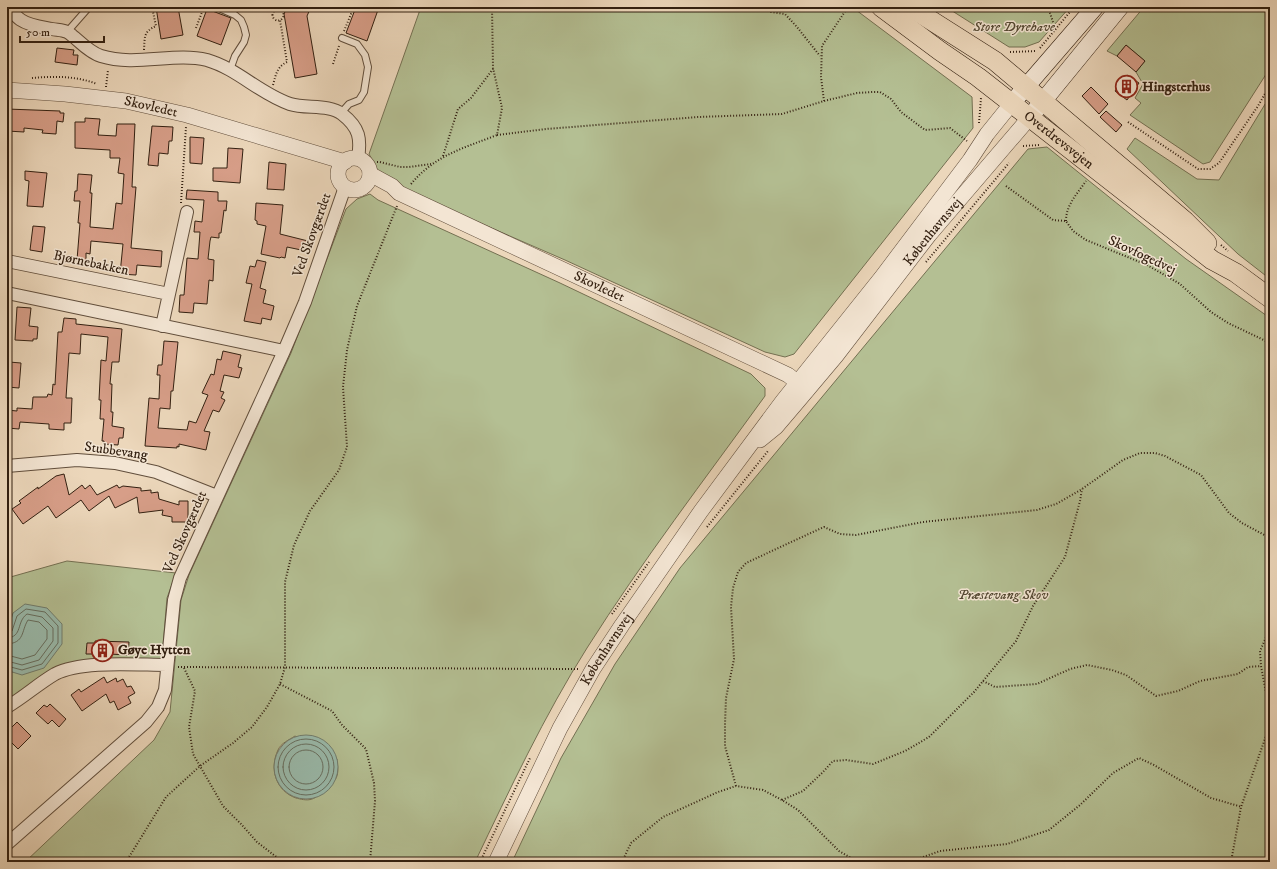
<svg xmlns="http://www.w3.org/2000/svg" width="1277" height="869" font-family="'IM FELL DW Pica',serif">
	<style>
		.green { fill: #b4bf93; stroke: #747052; fill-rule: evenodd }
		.water { fill: #99baab; stroke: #707c6d }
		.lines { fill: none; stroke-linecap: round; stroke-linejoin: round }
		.shore { stroke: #666d5e; stroke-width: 1 }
		.building { fill: #d79e88; stroke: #332011 }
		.service-casing { stroke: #614e3c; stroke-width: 8 }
		.minor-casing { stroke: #614e3c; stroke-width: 14 }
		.tertiary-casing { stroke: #614e3c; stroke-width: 16 }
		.secondary-casing { stroke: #332011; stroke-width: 18 }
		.primary-casing { stroke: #332011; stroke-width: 20 }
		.path { stroke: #332011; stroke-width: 2; stroke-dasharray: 1 2; stroke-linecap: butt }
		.service { stroke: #f3e5d3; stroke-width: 6 }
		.minor { stroke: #f3e5d3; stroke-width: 12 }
		.tertiary { stroke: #f3e5d3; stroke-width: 15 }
		.secondary { stroke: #f3e5d3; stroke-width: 17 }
		.primary { stroke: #ecd7bb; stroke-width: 19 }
		.labels { text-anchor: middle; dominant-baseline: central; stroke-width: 3; stroke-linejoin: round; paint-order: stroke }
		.park-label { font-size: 14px; font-style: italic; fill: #534832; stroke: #f3e5d3 }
		.poi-label { font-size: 14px; font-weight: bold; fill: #332011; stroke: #f3e5d3; text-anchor: start }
		.street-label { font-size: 14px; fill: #332011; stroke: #f3e5d3 }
	</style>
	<rect width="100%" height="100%" fill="#ecd7bb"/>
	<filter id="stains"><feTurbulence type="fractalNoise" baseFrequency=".005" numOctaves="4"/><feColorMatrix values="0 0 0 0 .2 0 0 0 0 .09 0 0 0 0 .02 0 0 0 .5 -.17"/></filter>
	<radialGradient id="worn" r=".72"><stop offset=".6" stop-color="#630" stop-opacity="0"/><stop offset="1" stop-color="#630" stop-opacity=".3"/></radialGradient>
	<path class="green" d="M421,7H852L972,97L973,128L794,354L785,357L765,352L565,260L397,187L378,171L369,154Z
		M946,7H1070L1039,42L1025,47H1009Z
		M1144,7H1270V68L1210,162L1203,164L1130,115L1141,103L1135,98L1143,84L1136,72L1145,61L1126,45L1117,56L1107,51Z
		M1270,96V279L1238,254L1127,149L1135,138L1197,179L1219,180Z
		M1047,147L1186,259L1270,318V862H512L561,758L615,664L680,568L1028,149Z
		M370,194L378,200L560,283L751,374L765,388V396C705,479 642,561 587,648C544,716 510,789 475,862H25L154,740L170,712L181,600L189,575L291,353L346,209L357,199ZM295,736L337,759C339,778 338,778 324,790C320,793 316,798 312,799C307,801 300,799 296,798C276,791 269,769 278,750C281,743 289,740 295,736Z
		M67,561L176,573L167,598L162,657L156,662L73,664L7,701V578Z"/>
	<path class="water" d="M25,604L47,608L62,624V644L44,668L22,675L9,671L7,667V633L13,613Z
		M274 767a32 32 0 1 1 64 0a32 32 0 1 1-64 0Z"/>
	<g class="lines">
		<path class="shore" d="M7,633L12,631L17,616L26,609L45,612L58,626V643L42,664L22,670L7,666
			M7,638C23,637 16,622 27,614L42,617L53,628V641L39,660L22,665L7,661
			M7,644C25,643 21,631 28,620L39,622L47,630V639L35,655L22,659L7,655
			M278 767a28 28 0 1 1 56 0a28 28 0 1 1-56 0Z
			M283 767a23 23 0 1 1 46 0a23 23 0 1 1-46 0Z
			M289 767a17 17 0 1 1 34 0a17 17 0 1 1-34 0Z"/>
	</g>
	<path class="building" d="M156,7H178L183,35L161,39Z
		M287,7H311L307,16L317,74L295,78L284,14Z
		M356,7H379L367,41L346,33Z
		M207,9L231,18L221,45L197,36Z
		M1126,45L1145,61L1136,72L1117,56Z
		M57,48L74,50L73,55H78L77,65L55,62Z
		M1127,75L1139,83L1127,100L1115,91Z
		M1091,87L1108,104L1099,114L1082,96Z
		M7,109L60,111V113H64L63,122L57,121L56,134L42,133L43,130L24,128V132L7,131Z
		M1106,111L1122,125L1116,132L1100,117Z
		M85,118L100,119L98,135L116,136L117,124H135L132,187H136L131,248L162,251L161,267L137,265L136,275L120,274L123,244L91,241L90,254L86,253V261L77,260L80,223H78L80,201H74L75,191H77L78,174L92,175L90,193H92L90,227L113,229L116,203L122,204L124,174L118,173L120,158H110V150L75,148V122H85Z
		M152,126L173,127L172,141H169L168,154L159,153L158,166L148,165Z
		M190,137L204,138L202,164L190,163Z
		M228,148L243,149L240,183L213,181V168H227Z
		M269,162L286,164L284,190L267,189Z
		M25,171L47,173L43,207L27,206L29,181L25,180Z
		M187,190L218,192V201H227L226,211L224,210L221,233H219V238L211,237L210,241L208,259L214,260L213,281L209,280L207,304L194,303L193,313L179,312L180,295H184L187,258L198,259L200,232H194L195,221L202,222L204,200L186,199Z
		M256,203L283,205L280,234L308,241L306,251L287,247L285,258L281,257L280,258L261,254L266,226L257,224V221L255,220Z
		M33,226L45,227L42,252L30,250Z
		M257,260L266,262L260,288L266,290L263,303L274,306L271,320L262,318L261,324L244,321L252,284L246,283L250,266L255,267Z
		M17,307L31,308L29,326L38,327L37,339H33V341L15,340Z
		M64,318L76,319V324L122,329L119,362H112L110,384H112L111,412H113L112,426L124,428L123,438H119L118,445L104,444V441H102L104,419H100L101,400H99L101,360L106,361L108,337L81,334L80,354L69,353L66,398H72L71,423H64V430L49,429V424L20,422L19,429L7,428V410L17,411V408L32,409L33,397H47L48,394L52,395L53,384L55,385L58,332H62Z
		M164,341L178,342L173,391H171L170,409L160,408L158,428L187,430L189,421L196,423L208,395L202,393L211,374L214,375L217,359L221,360L223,351L241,355L238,367L242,368L239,378L224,375L220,391L224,392L221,398L225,400L219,412L213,410L204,431L210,432L206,450L179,444V447L177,446V448L145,446L149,398L159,399L160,375H157L158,365H162Z
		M9,362L21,363L19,388L7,387Z
		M64,474L69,495L82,485L85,489L90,485L97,495L117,485L119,488L123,486L141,488V491L151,490V493L158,492L159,499L179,505V501H188V522H172V517L162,515L163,510L139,513L137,497L115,508L109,496L89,511L81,500L56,518L48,506L23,524L12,509L21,503L19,501L38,487V489L56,476Z
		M95,641L129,642L128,655L109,654V656H95L96,654H86L87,643H95Z
		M104,677L107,683L116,678L117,682L123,679L127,687L131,686L135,693L128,697L131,703L118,710L114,701L110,703L106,694L82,711L71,695L79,689L81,692Z
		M50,704L66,719L59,727L52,720L48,724L36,713L44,705L47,707Z
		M17,722L31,736L18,749L7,738V732Z"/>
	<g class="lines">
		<defs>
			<path id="service" d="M217,7L235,15L241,20L244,27L246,35L244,42L235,56L230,70
				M67,32L89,7
				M341,113L349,104L359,100L364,92L368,67L365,55L357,44L342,38"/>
			<path id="minor" d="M8,7C12,11 16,17 21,20C30,26 42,27 52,29C57,30 63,30 67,32C70,33 72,36 74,37C82,44 91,53 101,56C136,67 174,52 207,60C238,69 260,94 290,104C306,109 329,104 342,114C360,128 361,139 358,159
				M7,261L169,294
				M7,293L284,351
				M162,326L187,212
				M7,466L77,460L115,463L156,472L217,496
				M7,707C24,697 38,684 55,674C82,660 137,665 167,665
				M7,844L146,722L158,707L165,690L174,600L180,578L284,351L305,302L345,187"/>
			<g id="tertiary">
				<path id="s1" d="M7,90L65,94L126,101L187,115L345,162"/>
				<circle cx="354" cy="174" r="16"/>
				<path id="s2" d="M370,174L392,186L399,193L788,375L807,390"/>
				<path id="s3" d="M760,440L776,427L799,400L836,356L929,235L1030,117"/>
				<path id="s4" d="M496,862L560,728L593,669L622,625L701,511L782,402L881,278L970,160L987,134L1012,103"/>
			</g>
			<path id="secondary" d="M1012,103L1095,7
				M1030,117L1120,7"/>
			<g id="primary">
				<path id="s5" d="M881,7L940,51L978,77L1212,260L1236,273L1270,298"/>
				<path d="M910,7L995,61L1185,221L1207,243"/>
			</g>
		</defs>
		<use href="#service" class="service-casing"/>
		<use href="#minor" class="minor-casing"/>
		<use href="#tertiary" class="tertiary-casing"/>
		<use href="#secondary" class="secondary-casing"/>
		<use href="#primary" class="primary-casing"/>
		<path class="path" d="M763,7L771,12L785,14L797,27L820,56
			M1048,7L1055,28
			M272.5 15a5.5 5.5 0 1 1 11 0a5.5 5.5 0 1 1-11 0Z
			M196,28L204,7
			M344,31L354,7
			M1040,48L1074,7
			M144,50C145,37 143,32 156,26L152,7
			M1010,52L1037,51
			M333,64L339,46
			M32,78C54,76 77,76 97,84
			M273,85C276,74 277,67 287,62L280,20
			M106,87L108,70
			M824,101L821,77L822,46L848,7
			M1128,122L1198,169H1210L1219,163L1258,106L1270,85
			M979,123L981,98
			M497,135L546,129L698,117L782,114L824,101L857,93L873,92H880L891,99L901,112L925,130L950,128L967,141
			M1023,146L1039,145
			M443,156L458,109L471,98L493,69
			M377,162H380L400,167H409L431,164
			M411,184C435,155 464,148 497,135L502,108L493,68L492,7
			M1006,186L1053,220L1066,221L1073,231L1086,240L1147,265L1180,284L1211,312L1228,323L1270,343
			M181,203L186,127
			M1066,221C1066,205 1077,194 1086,181
			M1221,245L1228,251
			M926,262L1009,163
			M707,527L768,451
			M612,614L649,562
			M178,667L578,669
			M184,668L195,691L189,727L193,754L223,806L241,824L257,842L279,859L280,862
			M983,681L995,687L1037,684L1070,669L1087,665L1112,670L1126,675L1156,696L1178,691L1200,681L1238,674L1248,667L1261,666
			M280,684L332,711L342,725L366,749L374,783L375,801L370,862
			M736,786L725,746V724L726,698L734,659L731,607L733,588L738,572L746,563L815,531L824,527L840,534L856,535L923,522L1037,510L1056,504L1082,489L1123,460L1140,453H1155L1165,456L1201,475L1229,513L1242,523L1270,538
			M782,800L803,791L822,773L833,761L846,760L873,764L905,751L929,737L974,692L1016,641L1033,606L1065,557L1080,501L1082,489
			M126,862L166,797L200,766L233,743L252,727L267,707L280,684L285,667V582L294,545L310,511L339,470L347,447L343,387L347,350L357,306L397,206
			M480,862L530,758
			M622,862L631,843L663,817L718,792L736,786L763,790L782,800L798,810L839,851L858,862
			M909,862L940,851L1007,844L1049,830L1080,805L1113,773L1139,758L1154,765L1211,798L1242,807
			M1231,862L1241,807L1266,736L1269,709L1261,666L1260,651L1270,628"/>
		<use href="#service" class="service"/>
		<use href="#minor" class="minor"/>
		<use href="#tertiary" class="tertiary"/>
		<use href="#secondary" class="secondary"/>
		<use href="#primary" class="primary"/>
	</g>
	<defs>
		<symbol id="building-ring" viewBox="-11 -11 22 22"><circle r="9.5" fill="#f3e5d3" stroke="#8f2418" stroke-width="1.5"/><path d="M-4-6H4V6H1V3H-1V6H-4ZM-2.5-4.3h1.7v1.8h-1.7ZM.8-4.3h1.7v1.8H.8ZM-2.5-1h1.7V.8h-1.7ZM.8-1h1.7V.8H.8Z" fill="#8f2418"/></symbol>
	</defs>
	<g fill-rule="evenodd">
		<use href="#building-ring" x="1114" y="74" width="25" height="25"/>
		<use href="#building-ring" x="90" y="638" width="25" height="25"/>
	</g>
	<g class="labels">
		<g class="park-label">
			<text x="1014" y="27">Store Dyrehave</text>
			<text x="1003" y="595">Præstevang Skov</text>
		</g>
		<g class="poi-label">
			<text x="1142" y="87">Hingsterhus</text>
			<text x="118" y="650">Gøye Hytten</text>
		</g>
		<g class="street-label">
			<text stroke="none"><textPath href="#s1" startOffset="145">Skovledet</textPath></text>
			<text stroke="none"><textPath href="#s5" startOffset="222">Overdrevsvejen</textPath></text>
			<text stroke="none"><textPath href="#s3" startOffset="271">Københavnsvej</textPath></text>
			<text transform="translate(312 235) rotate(-70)">Ved Skovgærdet</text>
			<text transform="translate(1142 255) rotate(25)">Skovfogedvej</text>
			<text transform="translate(91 263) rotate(12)">Bjørnebakken</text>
			<text stroke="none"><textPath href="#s2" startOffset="256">Skovledet</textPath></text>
			<text transform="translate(116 451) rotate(8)">Stubbevang</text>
			<text transform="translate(185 532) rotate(-66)">Ved Skovgærdet</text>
			<text stroke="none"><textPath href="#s4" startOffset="240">Københavnsvej</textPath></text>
		</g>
	</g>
	<rect width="1277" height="869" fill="none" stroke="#ecd7bb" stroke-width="24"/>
	<rect x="8" y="8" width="1261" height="853" fill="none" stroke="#332011" stroke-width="2"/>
	<rect x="12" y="12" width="1253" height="845" fill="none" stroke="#332011"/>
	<path d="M20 36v6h84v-6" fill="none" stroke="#332011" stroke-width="2"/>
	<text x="26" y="36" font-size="12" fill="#332011" stroke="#f3e5d3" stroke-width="3" paint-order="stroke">50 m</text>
	<rect width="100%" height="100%" filter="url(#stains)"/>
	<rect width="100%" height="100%" fill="url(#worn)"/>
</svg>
